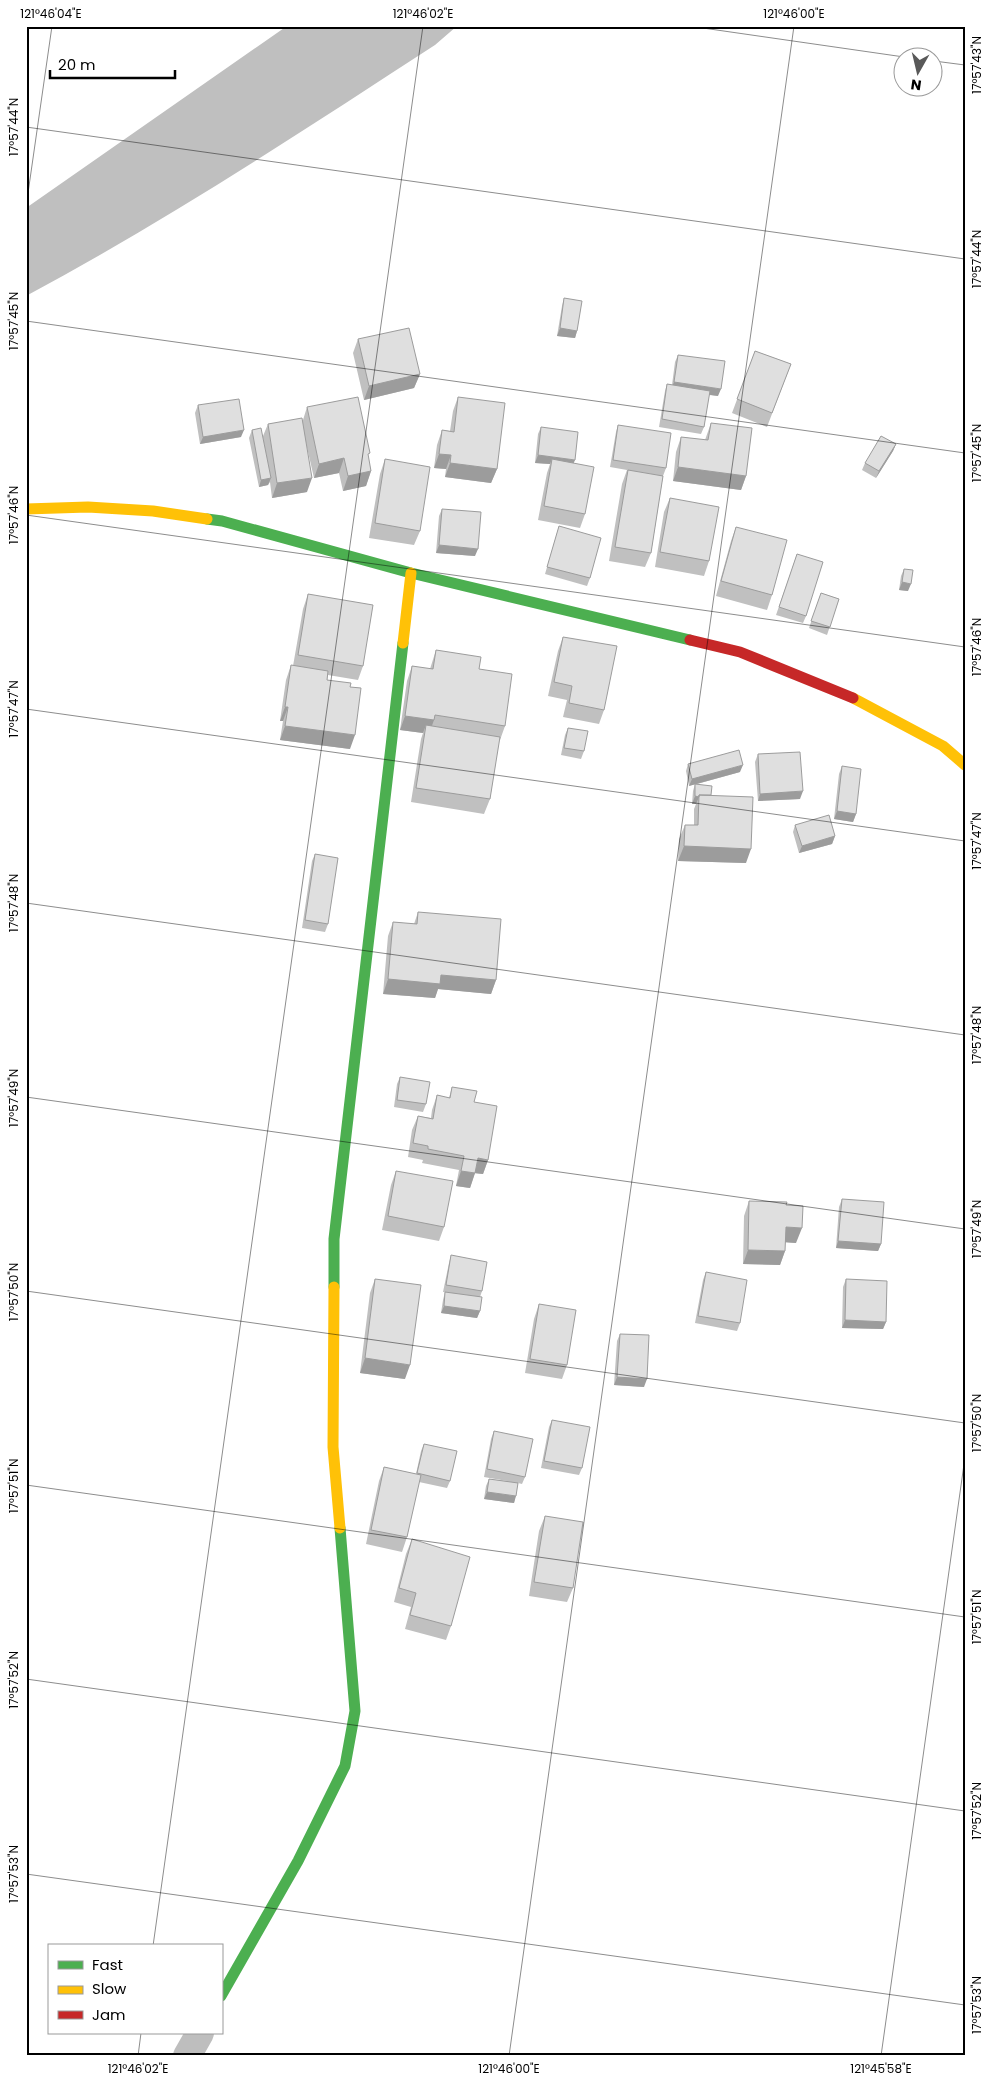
<svg xmlns="http://www.w3.org/2000/svg" width="991" height="2082" font-family="Poppins,sans-serif">
	<style>
		.water { fill: #bfbfbf }
		.lines { fill: none; stroke-linecap: round; stroke-linejoin: round }
		.street { stroke: #bebebe; stroke-width: 28 }
		.fast { stroke: #4caf50; stroke-width: 11 }
		.slow { stroke: #ffc107; stroke-width: 11 }
		.jam { stroke: #c62828; stroke-width: 11 }
		.wall { fill: #c0c0c0 }
		.shaded-wall { fill: #9c9c9c }
		.building { fill: #dfdfdf; stroke: #9c9c9c }
		.ticks { fill: none; stroke: #000; stroke-width: 1; stroke-opacity: 0.45 }
		.neatline { fill: none; stroke: #000; stroke-width: 2 }
		.ticks-label { font-size: 12px; text-anchor: middle; fill: #000 }
	</style>
	<rect width="100%" height="100%" fill="#fff"/>
	<path class="water" d="M287,26H457L435,45C301,132 168,220 26,296V208Z"/>
	<g class="lines">
		<path class="street" d="M187,2056L200,2033"/>
		<path class="fast" d="M207,519L222,521L411,573L690,640
			M334,1287V1239L403,643
			M221,1996L298,1861L345,1766L355,1711L340,1528"/>
		<path class="slow" d="M26,509L88,507L153,511L207,519
			M403,643L411,573
			M853,698L943,746L965,765
			M334,1287L333,1447L340,1528"/>
		<path class="jam" d="M690,640L740,652L853,698"/>
	</g>
	<path class="wall" d="M564,298L577,331L575,338L557,336L562,306Z
		M358,339L420,374L414,388L364,400L353,353Z
		M755,351L791,364L767,427L732,413Z
		M678,355L718,396L709,395L704,427L701,434L659,427L665,391L667,384L672,385L675,362Z
		M458,397L497,469L491,483L445,477L446,469L434,468L437,445L442,430L450,431L453,411Z
		M198,405L241,437L200,444L195,413Z
		M307,407L368,457L371,471L366,486L343,491L339,473L314,478L306,443L307,492L272,498L270,482L268,485L259,487L249,438L252,430L263,436L268,424L303,420Z
		M711,423L746,476L741,490L673,481L676,452L681,437L705,440Z
		M618,425L666,468L663,476L651,553L645,567L609,561L622,484L627,470L610,467L616,432Z
		M541,427L573,463L585,514L580,528L538,520L547,473L550,464L535,463L538,434Z
		M896,444L893,451L876,478L862,470L865,463Z
		M385,459L420,531L414,545L369,538L380,474Z
		M670,498L709,561L704,576L655,567L664,512Z
		M442,509L475,556L436,553L439,516Z
		M559,526L590,578L587,586L545,574Z
		M736,527L772,595L767,610L716,596L731,541Z
		M797,554L806,616L803,623L776,615Z
		M904,569L908,591L899,590L901,576Z
		M821,593L839,599L827,635L809,628Z
		M308,594L363,666L358,680L328,675L327,680L350,687V749L280,740L283,721H280L286,680L291,665L293,666L303,609Z
		M563,637L604,710L599,724L563,717L567,700L548,696L558,651Z
		M436,650L479,669L505,726L500,740H499L490,799L484,814L411,802L421,739L423,733L400,730L407,681L412,666L430,669Z
		M568,728L584,751L581,759L561,755L565,735Z
		M758,754L800,799L758,801L755,762Z
		M688,764L740,772L697,784L711,795L746,863L678,861L679,839L685,825H694V809L696,804H692L693,791L695,784L689,786L686,771Z
		M842,766L856,814L853,822L834,819L839,774Z
		M795,825L835,836L832,844L799,853L793,832Z
		M315,854L328,924L325,932L302,928L312,861Z
		M418,912L496,980L491,994L438,989L435,998L383,994L388,936L393,922L414,924Z
		M400,1077L426,1104L423,1112L394,1107L397,1084Z
		M452,1087L474,1102L488,1160L483,1174L475,1173L470,1188L456,1186L459,1170L422,1163L423,1160L408,1157L412,1130L418,1116L431,1118L432,1110L437,1095L449,1098Z
		M396,1171L444,1227L439,1241L382,1230L391,1185Z
		M842,1199L881,1244L878,1251L836,1248L839,1207Z
		M749,1201L786,1205L796,1243L785,1242V1251L780,1265L743,1264L744,1216Z
		M451,1255L482,1291L480,1297V1311L477,1318L441,1313L443,1300L445,1292H443L449,1263Z
		M706,1272L740,1323L737,1331L695,1323L703,1280Z
		M375,1279L405,1379L360,1373L370,1293Z
		M846,1279L886,1322L883,1329L842,1328L843,1287Z
		M539,1304L567,1365L562,1379L525,1373L534,1319Z
		M620,1334L644,1387L614,1385L617,1341Z
		M552,1420L582,1468L579,1475L541,1468L549,1427Z
		M494,1431L525,1477L522,1484L518,1483L514,1503L484,1499L486,1486L489,1479L507,1481L484,1477L491,1439Z
		M424,1444L450,1481L447,1488L419,1482L407,1537L402,1552L366,1544L379,1481L384,1467L416,1474L421,1451Z
		M545,1516L573,1588L567,1602L529,1596L539,1531Z
		M412,1539L451,1626L446,1640L405,1629L411,1607L394,1602L406,1554Z"/>
	<path class="shaded-wall" d="M560,328L577,331L575,338L557,336Z
		M420,374L414,388L364,400L369,386Z
		M674,382L721,389L718,396L671,389Z
		M244,430L241,437L200,444L203,437Z
		M896,444L893,451L876,478L879,471Z
		M439,454L451,455L446,469L434,468Z
		M538,455L575,460L572,467L552,459L550,464L535,463Z
		M344,458L339,473L314,478L319,464Z
		M450,463L497,469L491,483L445,477Z
		M678,467L746,476L741,490L673,481Z
		M371,471L366,486L343,491L348,476Z
		M271,478L268,485L259,487L261,480Z
		M312,478L307,492L272,498L277,483Z
		M439,545L478,549L475,556L436,553Z
		M902,582L911,584L908,591L899,590Z
		M285,707H288L283,721H280Z
		M405,716L434,720L429,734L426,725L423,733L400,730Z
		M285,726L355,735L350,749L280,740Z
		M743,765L740,772L689,786L692,779Z
		M803,791L800,799L758,801L760,794Z
		M695,796L699,797L696,804H692Z
		M837,811L856,814L853,822L834,819Z
		M835,836L832,844L799,853L802,846Z
		M684,846L751,849L746,863L678,861Z
		M441,975L496,980L491,994L438,989L435,998L383,994L388,979Z
		M478,1158L488,1160L483,1174L473,1173Z
		M461,1171L475,1173L470,1188L456,1186Z
		M786,1227L802,1228L796,1243L781,1242Z
		M838,1241L881,1244L878,1251L836,1248Z
		M748,1250L785,1251L780,1265L743,1264Z
		M444,1306L480,1311L477,1318L441,1313Z
		M845,1320L886,1322L883,1329L842,1328Z
		M365,1358L410,1365L405,1379L360,1373Z
		M617,1377L647,1379L644,1387L614,1385Z
		M487,1492L516,1496L514,1503L484,1499Z"/>
	<path class="building" d="M564,298L582,301L577,331L560,328Z
		M409,328L420,374L369,386L358,339Z
		M755,351L791,364L772,413L737,399Z
		M678,355L725,361L721,389L674,382Z
		M667,384L710,391L704,427L662,419Z
		M358,397L370,453L368,454L371,471L348,476L344,458L319,464L307,407Z
		M458,397L505,403L497,469L450,463L451,455L439,454L442,430L454,432Z
		M239,399L244,430L203,437L198,405Z
		M302,418L312,478L277,483L268,424Z
		M711,423L752,428L746,476L678,467L681,437L708,440Z
		M618,425L671,433L666,468L613,460Z
		M541,427L578,432L575,460L538,455Z
		M261,428L271,478L261,480L252,430Z
		M881,436L896,444L879,471L865,463Z
		M385,459L430,467L420,531L375,523Z
		M552,459L594,467L585,514L544,506Z
		M628,470L663,476L651,553L615,547Z
		M670,498L719,507L709,561L660,552Z
		M442,509L481,512L478,549L439,545Z
		M559,526L601,538L590,578L547,567Z
		M736,527L787,540L772,595L721,581Z
		M797,554L823,562L806,616L779,607Z
		M904,569L913,570L911,584L902,582Z
		M821,593L839,599L830,627L811,621Z
		M308,594L373,605L363,666L298,655Z
		M563,637L617,646L604,710L569,703L572,686L554,682Z
		M436,650L481,657L479,669L512,674L505,726L435,715L434,720L405,716L412,666L433,669Z
		M291,665L328,671L327,680L351,683L350,687L361,688L355,735L285,726L288,707H285Z
		M426,725L500,737L490,799L416,788Z
		M568,728L588,731L584,751L564,748Z
		M739,750L743,765L692,779L688,764Z
		M800,752L803,791L760,794L758,754Z
		M842,766L861,769L856,814L837,811Z
		M695,784L712,786L711,795H699V797L695,796Z
		M699,795L753,797L751,849L684,846L685,825H698Z
		M829,815L835,836L802,846L795,825Z
		M315,854L338,858L328,924L305,920Z
		M418,912L501,919L496,980L441,975L440,984L388,979L393,922L417,924Z
		M400,1077L430,1082L426,1104L397,1100Z
		M452,1087L477,1091L474,1102L497,1106L488,1160L478,1158L475,1173L461,1171L464,1156L428,1149V1146L413,1143L418,1116L433,1119L437,1095L450,1098Z
		M396,1171L453,1181L444,1227L388,1216Z
		M842,1199L884,1202L881,1244L838,1241Z
		M749,1201L787,1202L786,1205L803,1206L802,1228L786,1227L785,1251L748,1250Z
		M451,1255L487,1262L482,1291L446,1285Z
		M706,1272L747,1280L740,1323L698,1316Z
		M375,1279L421,1285L410,1365L365,1358Z
		M846,1279L887,1281L886,1322L845,1320Z
		M445,1292L482,1297L480,1311L444,1306Z
		M539,1304L576,1310L567,1365L530,1359Z
		M620,1334L649,1335L647,1379L617,1377Z
		M552,1420L590,1427L582,1468L544,1461Z
		M494,1431L533,1439L525,1477L487,1469Z
		M424,1444L457,1451L450,1481L417,1473Z
		M384,1467L421,1475L407,1537L371,1530Z
		M489,1479L518,1483L516,1496L487,1492Z
		M545,1516L583,1522L573,1588L534,1582Z
		M412,1539L470,1557L451,1626L410,1615L416,1593L399,1588Z"/>
	<path class="ticks" d="M689,26L911,58M934,61L965,65M26,127L965,259M26,207L52,26M26,321L965,453M26,515L965,647M26,709L965,841M26,903L965,1035M26,1097L965,1229M26,1291L965,1423M26,1485L965,1617M26,1679L965,1811M26,1874L965,2005M153,1946L423,26M138,2056L141,2033M509,2056L794,26M881,2056L965,1457"/>
	<rect width="991" height="2082" fill="none" stroke="#ffffff" stroke-width="55"/>
	<rect x="48" y="1944" width="175" height="90" fill="#ffffff" stroke="#999999"/>
	<rect x="58" y="1961" width="25" height="8" fill="#4caf50" stroke="#999999"/>
	<text x="92" y="1970" font-size="15" fill="#000000">Fast</text>
	<rect x="58" y="1986" width="25" height="8" fill="#ffc107" stroke="#999999"/>
	<text x="92" y="1994" font-size="15" fill="#000000">Slow</text>
	<rect x="58" y="2011" width="25" height="8" fill="#c62828" stroke="#999999"/>
	<text x="92" y="2020" font-size="15" fill="#000000">Jam</text>
	<g transform="translate(918 72) rotate(188)"><circle r="24" fill="#ffffff" stroke="#999999"/>
	<path d="M0-4L9 19L0 12L-9 19Z" fill="#595959"/>
	<text y="-8" font-size="14" font-weight="bold" text-anchor="middle" fill="#000000">N</text>
	</g>
	<path d="M50 70v8h125v-8" fill="none" stroke="#000000" stroke-width="2.5"/>
	<text x="58" y="70" font-size="15" fill="#000000" stroke="#ffffff" stroke-width="4" paint-order="stroke">20 m</text>
	<rect x="28" y="28" width="936" height="2026" class="neatline"/>
	<g class="ticks-label">
		<text x="51" y="18">121°46'04"E</text>
		<text x="423" y="18">121°46'02"E</text>
		<text x="794" y="18">121°46'00"E</text>
		<text transform="translate(977 65) rotate(-90)" y="4">17°57'43"N</text>
		<text transform="translate(14 127) rotate(-90)" y="4">17°57'44"N</text>
		<text transform="translate(977 259) rotate(-90)" y="4">17°57'44"N</text>
		<text transform="translate(14 321) rotate(-90)" y="4">17°57'45"N</text>
		<text transform="translate(977 453) rotate(-90)" y="4">17°57'45"N</text>
		<text transform="translate(14 515) rotate(-90)" y="4">17°57'46"N</text>
		<text transform="translate(977 647) rotate(-90)" y="4">17°57'46"N</text>
		<text transform="translate(14 709) rotate(-90)" y="4">17°57'47"N</text>
		<text transform="translate(977 841) rotate(-90)" y="4">17°57'47"N</text>
		<text transform="translate(14 903) rotate(-90)" y="4">17°57'48"N</text>
		<text transform="translate(977 1035) rotate(-90)" y="4">17°57'48"N</text>
		<text transform="translate(14 1098) rotate(-90)" y="4">17°57'49"N</text>
		<text transform="translate(977 1229) rotate(-90)" y="4">17°57'49"N</text>
		<text transform="translate(14 1292) rotate(-90)" y="4">17°57'50"N</text>
		<text transform="translate(977 1423) rotate(-90)" y="4">17°57'50"N</text>
		<text transform="translate(14 1486) rotate(-90)" y="4">17°57'51"N</text>
		<text transform="translate(977 1617) rotate(-90)" y="4">17°57'51"N</text>
		<text transform="translate(14 1680) rotate(-90)" y="4">17°57'52"N</text>
		<text transform="translate(977 1811) rotate(-90)" y="4">17°57'52"N</text>
		<text transform="translate(14 1874) rotate(-90)" y="4">17°57'53"N</text>
		<text transform="translate(977 2005) rotate(-90)" y="4">17°57'53"N</text>
		<text x="138" y="2073">121°46'02"E</text>
		<text x="509" y="2073">121°46'00"E</text>
		<text x="881" y="2073">121°45'58"E</text>
	</g>
</svg>
